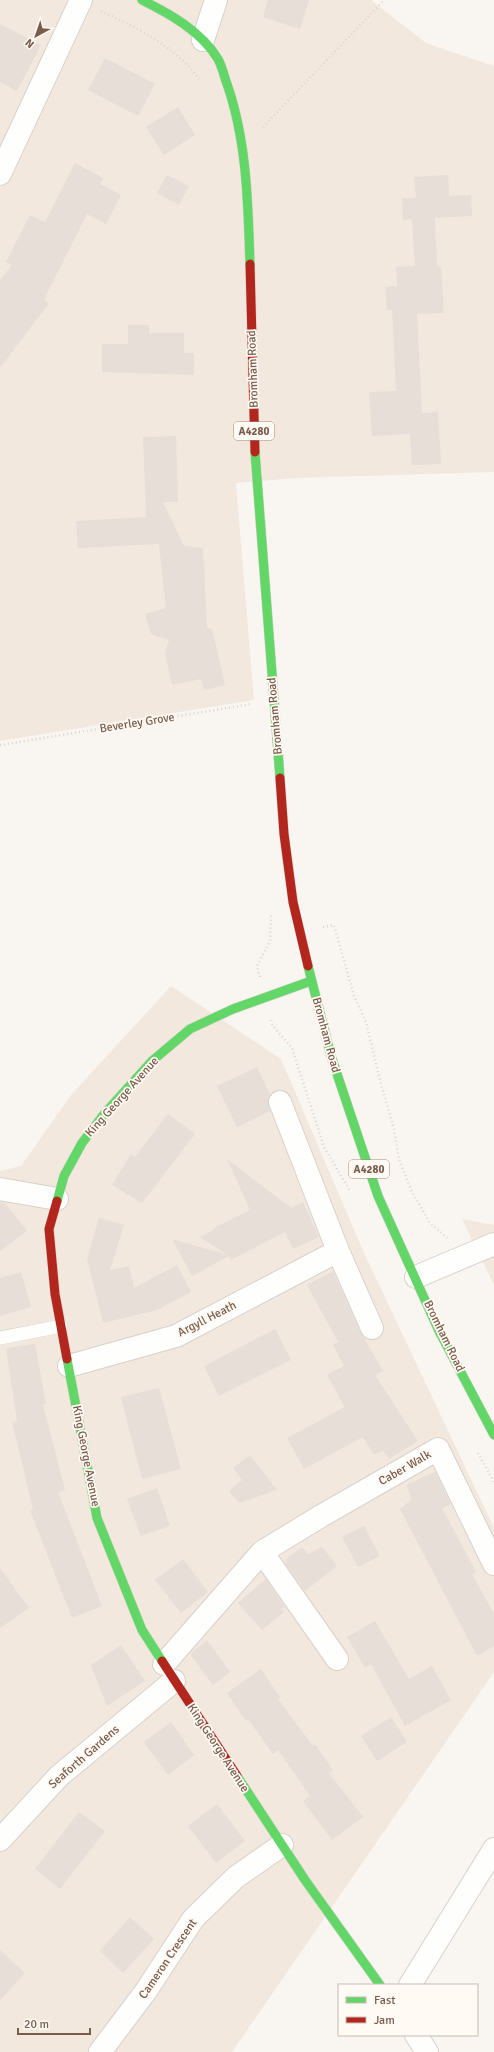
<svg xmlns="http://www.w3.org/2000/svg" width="494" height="2052" font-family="Signika,sans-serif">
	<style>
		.residential { fill: #f2e8de }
		.building { fill: #e6ded7 }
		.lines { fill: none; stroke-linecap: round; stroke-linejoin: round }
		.lane-casing { stroke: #d7d1cb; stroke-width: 14 }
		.street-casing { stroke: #d7d1cb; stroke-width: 24 }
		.fast-casing { stroke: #d9d2cb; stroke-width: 10 }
		.jam-casing { stroke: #d9d2cb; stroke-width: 10 }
		.path { stroke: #dcd5d0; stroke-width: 2.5; stroke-dasharray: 1 3; stroke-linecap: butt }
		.lane { stroke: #fefefd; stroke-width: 13 }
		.street { stroke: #fefefd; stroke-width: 22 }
		.fast { stroke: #63d668; stroke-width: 9 }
		.jam { stroke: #b3261e; stroke-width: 9 }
		.labels { text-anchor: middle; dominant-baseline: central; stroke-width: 3.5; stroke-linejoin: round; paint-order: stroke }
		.shield { fill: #fffaf3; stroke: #a28b7f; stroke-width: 1 }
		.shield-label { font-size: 11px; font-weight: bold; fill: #7a5c4d }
		.street-label { font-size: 12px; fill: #7a5c4d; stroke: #fffaf3 }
	</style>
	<rect width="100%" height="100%" fill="#f9f5f0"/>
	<path class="residential" d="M0,0H373L372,1L426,43L494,66V472L296,478L236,483L254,700L0,741Z
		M171,986L281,1059L364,1253L494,1528V1672L232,2052H0V1171L21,1166L71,1095Z
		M462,1219L494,1225V1285Z"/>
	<path class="building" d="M268,0H309L300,29L263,17Z
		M0,24L41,45L17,91L0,82Z
		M105,58L155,84L138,116L88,90Z
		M178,107L195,135L164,155L146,127Z
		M75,163L103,178L100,184L121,195L106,224L87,214L44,299L49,303L0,368V280L12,265L6,262L30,215L45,222Z
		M167,175L189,186L179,205L157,193Z
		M448,175L449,196L471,195L472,216L435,218L437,267L441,266L444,313L417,314L422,413L438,412L441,464L412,465L410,434L372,436L369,392L396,391L392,310H387L385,287L397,286L396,267L415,266L412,219L403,220L402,198H416L414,177Z
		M128,325H149V333H184V353H194V375L102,372V344H128Z
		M176,436L178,502H163L184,546L203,548L207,628L212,629L225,685L204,690L201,679L172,685L165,653L169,640L151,634L145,614L166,608L159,544L78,548L76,521L146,517L143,437Z
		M257,1067L270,1095L268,1100L270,1111L237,1127L217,1086Z
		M168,1114L195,1134L142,1203L112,1185L131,1154L135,1157Z
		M227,1159L291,1208L303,1202L319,1237L293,1249L285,1232L231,1260L229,1256L192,1276L172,1239L228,1255L200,1237L215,1229L214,1228L250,1210Z
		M0,1202L5,1203L27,1231L0,1251Z
		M99,1218L124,1225L110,1270L129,1266L134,1288L177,1265L191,1292L157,1310L103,1323L87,1259Z
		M333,1271L361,1333L383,1371L375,1375L418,1441L389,1459L383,1450L374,1455L363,1437L304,1469L287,1438L345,1407L327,1375L344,1366L333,1345L338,1342L307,1285Z
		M21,1272L31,1307L0,1316V1278Z
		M275,1329L291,1360L219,1396L204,1366Z
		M35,1344L46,1404L43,1405L65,1490L58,1492L102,1606L72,1618L30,1510L33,1509L12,1422L17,1421L6,1348Z
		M159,1388L181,1469L142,1479L121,1397Z
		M250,1455L277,1490L239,1503L229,1491L242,1480L233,1468Z
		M435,1472L451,1504L442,1508L476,1572L472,1574L494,1614V1646L477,1656L400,1509L412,1499L406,1485Z
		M157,1488L170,1526L141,1536L127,1499Z
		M364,1526L380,1556L358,1567L342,1537Z
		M302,1547L308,1554L322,1547L337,1566L305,1591L285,1563L287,1562L285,1560Z
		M183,1559L208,1592L181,1613L155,1580Z
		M0,1568L29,1608L0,1628Z
		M266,1579L285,1607L281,1609L284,1612L262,1630L238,1603Z
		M375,1621L409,1679L432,1666L451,1700L405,1726L371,1664L365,1668L347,1637Z
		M207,1640L230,1672L213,1685L190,1654Z
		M121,1645L145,1681L107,1706L91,1665Z
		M261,1669L280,1697L278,1699L313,1746L315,1744L333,1770L329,1773L363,1817L332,1840L303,1801L310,1796L278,1750L273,1754L248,1719L246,1721L227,1693Z
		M391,1717L407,1742L377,1761L361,1736Z
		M171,1722L194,1755L168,1775L144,1742Z
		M217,1804L245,1841L216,1863L188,1826Z
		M79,1812L105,1831L60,1889L35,1869Z
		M130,1917L154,1939L123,1973L100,1951Z
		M0,1950L25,1973L0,2000Z"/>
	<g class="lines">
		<defs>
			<path id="lane" d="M0,1338L61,1326"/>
			<path id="street" d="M203,40L216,0
				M0,174L81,0
				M280,1102L338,1251L372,1328
				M0,1189L57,1199
				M416,1277L494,1244
				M69,1366L176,1336L338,1251
				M262,1552L337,1659
				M164,1664L262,1552L321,1516L438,1449L494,1564
				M0,1840L59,1776L174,1681
				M410,1985L494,1849
				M416,2035L427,2052
				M100,2052L146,1991L193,1919L236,1877L282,1845"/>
			<path id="fast" d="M142,0C170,14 201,31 218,59C222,66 224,76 227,84C247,141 248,204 250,264
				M255,452L280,778
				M308,966L331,1056L378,1196L439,1331L494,1435
				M57,1201L64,1176L82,1143L105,1113L152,1061L190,1029L233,1009L311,981
				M67,1359L97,1518L142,1630L162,1661
				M237,1776L305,1880L380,1985"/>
			<path id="jam" d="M250,264L255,452
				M280,778L284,834L293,902L308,966
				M57,1201L49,1229L55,1294L67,1359
				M162,1661L237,1776"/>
		</defs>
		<use href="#lane" class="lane-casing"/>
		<use href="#street" class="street-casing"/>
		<use href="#fast" class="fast-casing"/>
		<use href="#jam" class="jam-casing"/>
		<path class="path" d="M101,11C137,28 175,46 199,79
			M263,127L384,0
			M0,745L252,704
			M323,927L334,925L354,996L366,1022L381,1084L394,1129L399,1160L412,1192L430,1223L447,1238
			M260,977L257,966L270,941L271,915
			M271,1020L273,1026L292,1048L324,1147L350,1191
			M478,1453L494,1482"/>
		<use href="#lane" class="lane"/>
		<use href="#street" class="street"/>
		<use href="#fast" class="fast"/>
		<use href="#jam" class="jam"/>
	</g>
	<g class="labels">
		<g class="shield">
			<rect x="234" y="422" width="40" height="18" rx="3"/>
			<rect x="349" y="1160" width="40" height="18" rx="3"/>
		</g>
		<g class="shield-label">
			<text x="254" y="431">A4280</text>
			<text x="369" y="1169">A4280</text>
		</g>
		<g class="street-label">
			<text transform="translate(253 369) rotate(-92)">Bromham Road</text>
			<text transform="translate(275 716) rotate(-95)">Bromham Road</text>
			<text transform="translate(137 723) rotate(-9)">Beverley Grove</text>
			<text transform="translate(326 1035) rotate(75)">Bromham Road</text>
			<text transform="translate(122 1097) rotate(-48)">King George Avenue</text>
			<text transform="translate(207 1319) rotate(-27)">Argyll Heath</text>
			<text transform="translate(444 1336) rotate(64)">Bromham Road</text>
			<text transform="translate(86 1456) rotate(79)">King George Avenue</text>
			<text transform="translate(405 1468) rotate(-30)">Caber Walk</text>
			<text transform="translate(218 1748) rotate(57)">King George Avenue</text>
			<text transform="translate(84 1757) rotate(-41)">Seaforth Gardens</text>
			<text transform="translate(168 1959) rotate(-56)">Cameron Crescent</text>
		</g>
	</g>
	<rect x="338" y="1984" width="140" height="52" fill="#fffaf3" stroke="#cabbb1"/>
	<rect x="346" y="1997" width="20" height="6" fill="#63d668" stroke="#cabbb1"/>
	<text x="374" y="2004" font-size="12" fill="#7a5c4d">Fast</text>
	<rect x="346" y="2017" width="20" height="6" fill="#b3261e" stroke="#cabbb1"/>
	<text x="374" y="2024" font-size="12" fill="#7a5c4d">Jam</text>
	<g transform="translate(36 36) rotate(220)" stroke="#fffaf3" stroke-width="3" paint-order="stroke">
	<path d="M0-3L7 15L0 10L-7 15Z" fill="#7a5c4d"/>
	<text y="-6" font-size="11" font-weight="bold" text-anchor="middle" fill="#7a5c4d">N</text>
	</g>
	<path d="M18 2028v6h72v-6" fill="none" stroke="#7a5c4d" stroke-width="2"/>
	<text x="24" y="2028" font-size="12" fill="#7a5c4d" stroke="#fffaf3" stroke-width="3" paint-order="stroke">20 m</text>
</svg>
